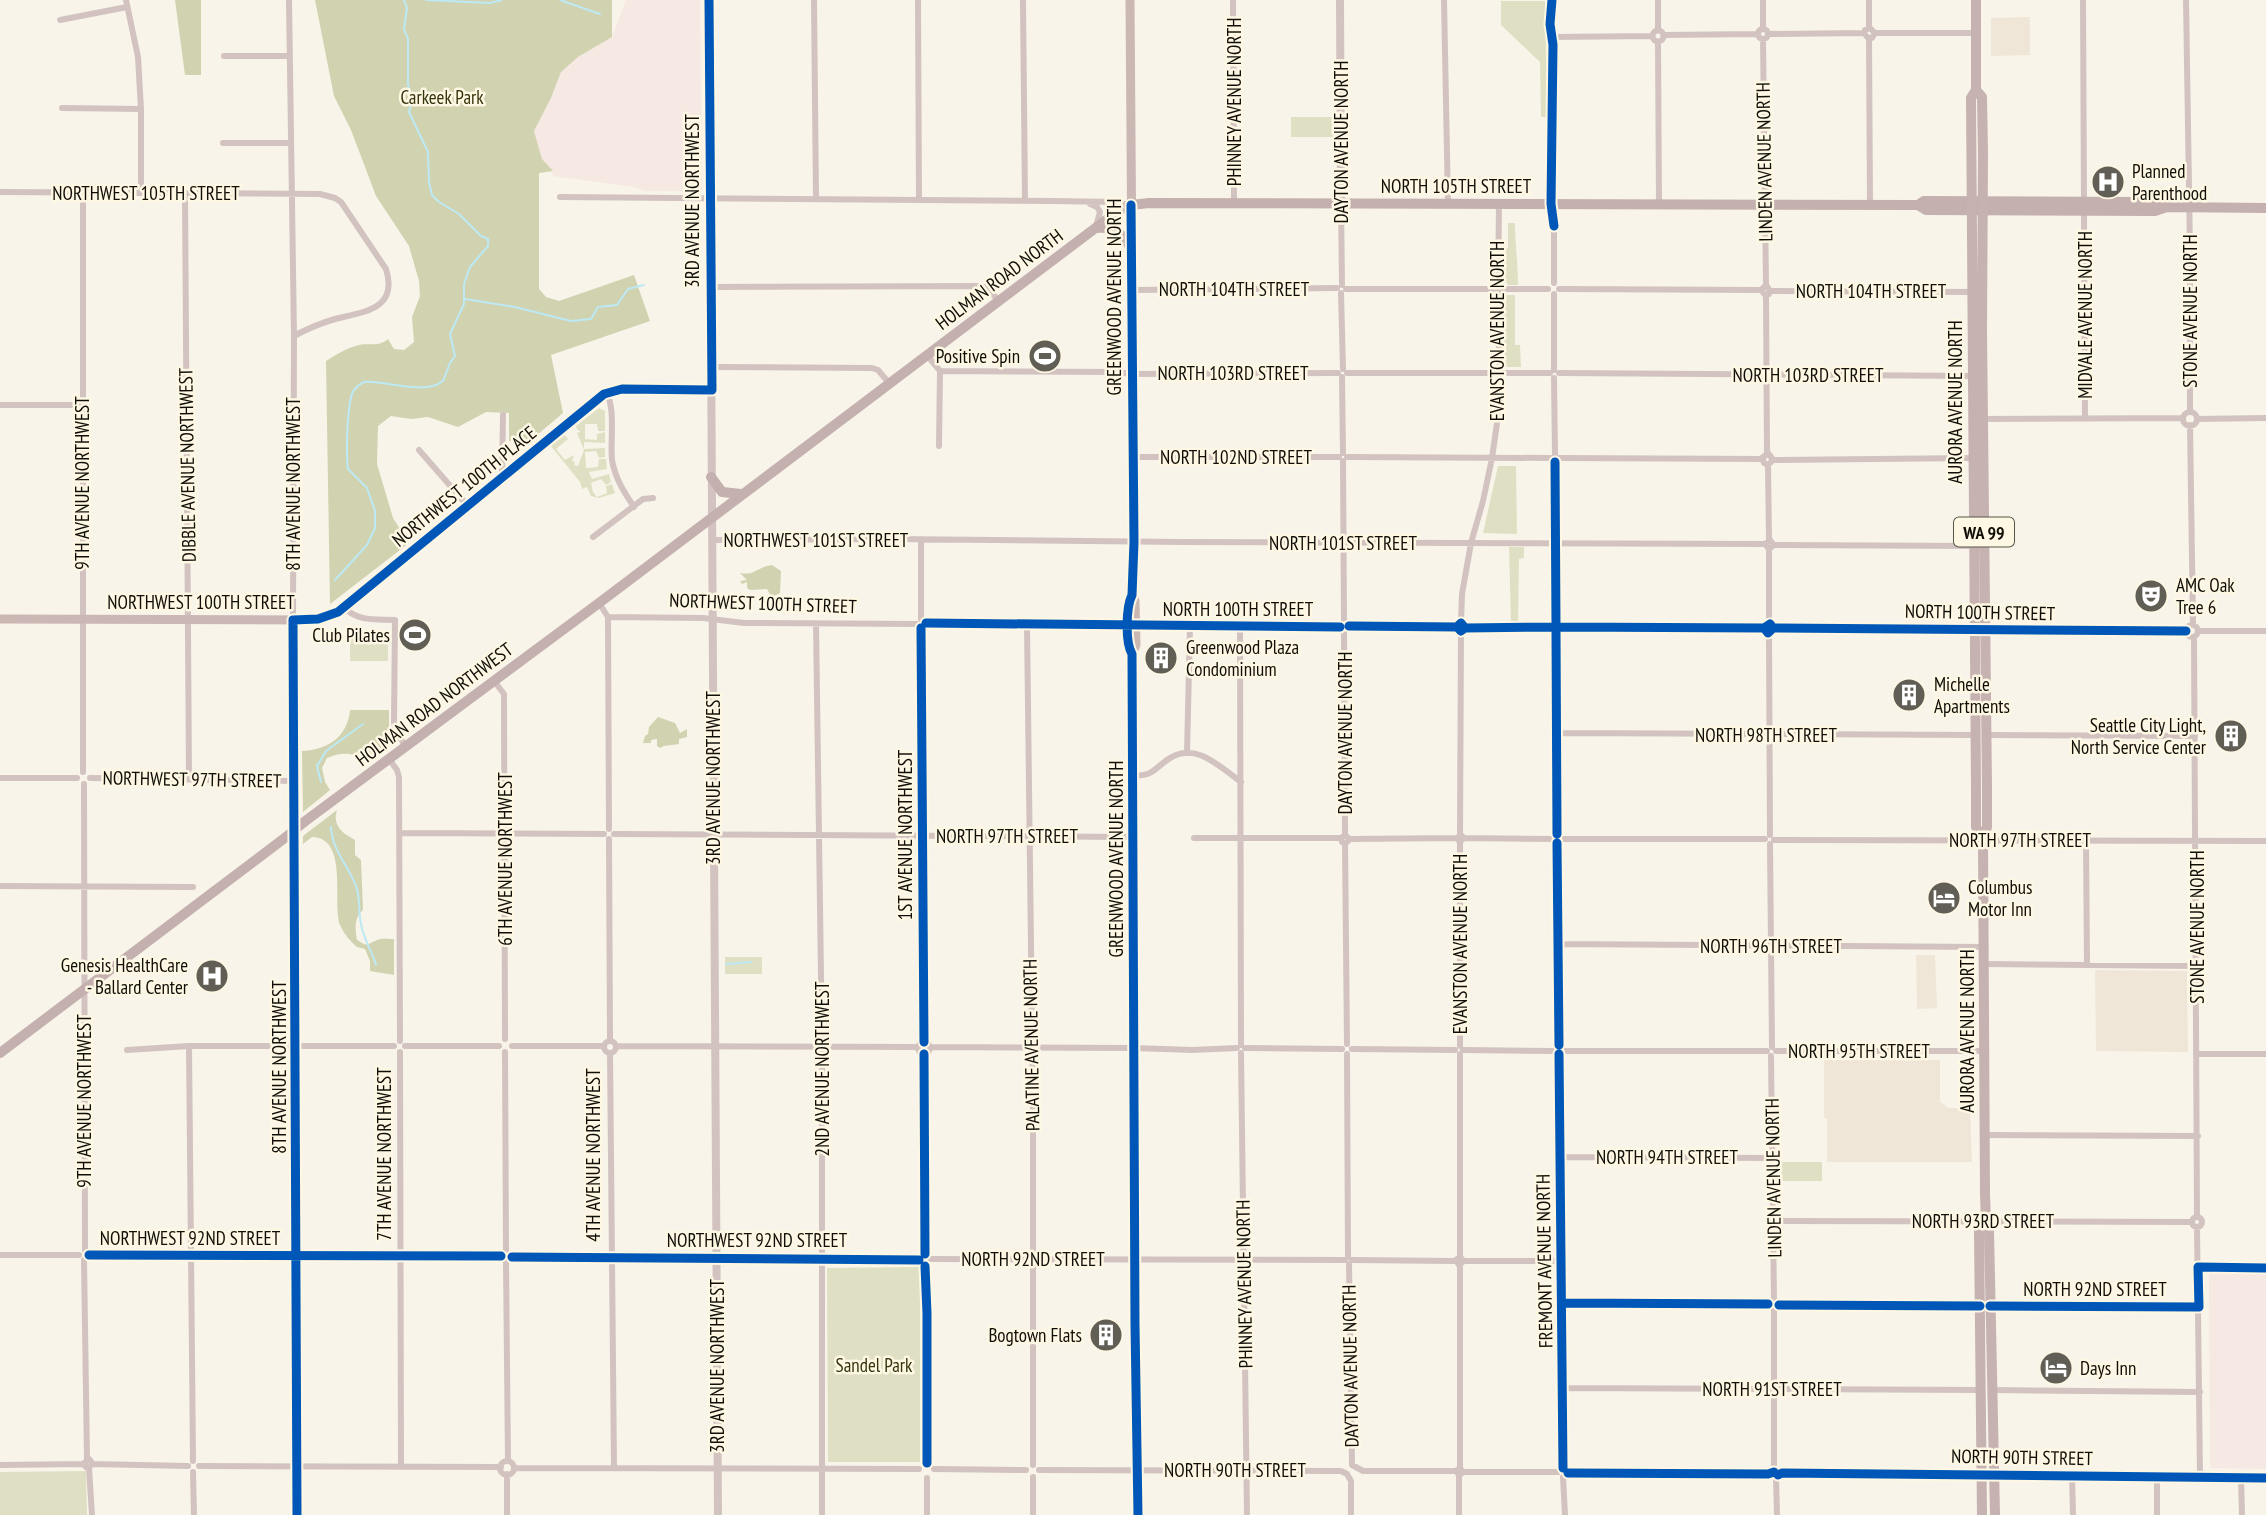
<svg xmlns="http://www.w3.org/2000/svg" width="2266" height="1515" font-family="'PT Sans Narrow',sans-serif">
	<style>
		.industrial { fill: #f0e6d7 }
		.education { fill: #f6e9e4 }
		.green { fill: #dfe0c3 }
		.forest { fill: #d1d2b0 }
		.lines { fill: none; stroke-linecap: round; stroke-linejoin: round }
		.stream { stroke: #bce9f4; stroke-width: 2 }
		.minor { stroke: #d3c3c0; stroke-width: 6 }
		.tertiary { stroke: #d3c3c0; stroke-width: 8 }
		.secondary { stroke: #cbb8b5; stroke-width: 9 }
		.primary { stroke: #c4b0ae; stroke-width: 10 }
		.trunk { stroke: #c6b2b0; stroke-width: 10 }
		.primary-bridge { stroke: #c4b0ae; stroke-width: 10 }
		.cycleway-casing { stroke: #fef7e3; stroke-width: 13 }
		.cycleway { stroke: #0057b8; stroke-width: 9 }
		.labels { text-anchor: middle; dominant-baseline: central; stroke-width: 5; stroke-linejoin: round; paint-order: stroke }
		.shield { fill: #fef7e3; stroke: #575449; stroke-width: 2 }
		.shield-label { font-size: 18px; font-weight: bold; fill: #100e07 }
		.park-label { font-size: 19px; fill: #33350c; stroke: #fef7e3 }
		.street-label { font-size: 19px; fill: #100e07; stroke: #fef7e3 }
		.poi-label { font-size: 19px; fill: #100e07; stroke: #fef7e3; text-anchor: start }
	</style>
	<rect width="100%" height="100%" fill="#f8f4e9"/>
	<path class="industrial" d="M2030,17V55L1991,56V18Z
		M1916,955H1935L1937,1008L1917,1009Z
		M2095,970L2187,971L2188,1052L2096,1051Z
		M1824,1060H1940V1102L1949,1108H1970L1972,1162H1827V1118H1824Z"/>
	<path class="education" d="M626,0H700L702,191H644L635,187L553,176L552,171L542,159L534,131L551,98L561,72L578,57L612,37Z
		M2209,1268H2266V1469L2210,1468Z"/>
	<path class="green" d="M1501,1H1545L1547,117H1541L1540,62L1501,25Z
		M1291,117H1333V137H1291Z
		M1508,223H1515C1515,244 1518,264 1518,285H1508L1503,278L1502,248H1508Z
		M1502,295H1515V345H1520L1521,367H1505Z
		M599,408L605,411V431H598L597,424H585V439L597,440V434L605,432V443L584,442V449L605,448V457L599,458L596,451L585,452L586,468L598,467L599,459H606L607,469L589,472L592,479L609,474L611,482L606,485L601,479L591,483L593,492L597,497L607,493L606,486L612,484L615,493L599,498L591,496L587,487L582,489L580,482L551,446L565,435L568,439L556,449L565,460L574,455L572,461L575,462L574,465L578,466L584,450L577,433L580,432L579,430H577L576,426Z
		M1498,466H1516L1517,534L1483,533Z
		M1509,547H1524V558L1519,559L1518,622H1511Z
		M350,629L384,631L388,638V661H350Z
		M725,957H762V974H725Z
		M1781,1162H1822V1181H1782Z
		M920,1267V1462H828L827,1268Z
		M86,1471L87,1515H0V1472Z"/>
	<path class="forest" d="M175,0H201V75H185Z
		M315,0H612V37L578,57L561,72L551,98L534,131L542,159L553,171L539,173V289L546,297L559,301L634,275L650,321L551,355L563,413L530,441H509V413L486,412L458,427L428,417L411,419L391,416L378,426L377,464L393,518L409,543L330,604L326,361C337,354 347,348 359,345C370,343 379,347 388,339L394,349L404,350L414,342L412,317L420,296L419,281L409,246L376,196L351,130L334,96Z
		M772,565L781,571L780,593L774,596H771L767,589L750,590L747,588V582L742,584L740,581L747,580L740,573C755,576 757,567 772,565Z
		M350,710H389V742L366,761C353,752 342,752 327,758L322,768L325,782L330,790L303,812L302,751C328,750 348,736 350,710Z
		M658,717L675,723L680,733L687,729V737L679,739V744L664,746L660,748L657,746V739L651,740V743H643L645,736L648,734L649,727Z
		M337,810C332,825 342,833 355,840V855L361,860L363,910C354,918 355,928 357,940C368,947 366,945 377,940C381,938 389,939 394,939V975L370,971V961L365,949L357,947C350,941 344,934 340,925C332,902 349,838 312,837L303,844V836Z"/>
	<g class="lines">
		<path class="stream" d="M426,0L490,3L502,0
			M560,0L600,14
			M465,299L515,307L571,321L591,319L598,307L617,305L628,289L644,285
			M335,580L367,545L375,528V511L367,488L348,469C346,453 347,409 352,394C354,388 358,385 364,382C386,380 424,396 443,381L450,363L455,356L450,334L464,304V284L470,267L488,246V239L481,236L459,214L439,202L432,195L429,182L428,152L409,112L412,100L408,85V39L404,29L407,8L404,0
			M321,782L317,766L326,751L363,724
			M331,827C332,850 348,865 356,886C361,900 358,911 361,924C363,938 372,951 376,965
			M726,964L751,962
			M1568,1428V1460"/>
		<path class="minor" d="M126,0L138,57L141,109V192
			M289,0L294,336L293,620
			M814,0L816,198
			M918,0L919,200
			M1023,0L1025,201
			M1233,0L1234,203
			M1444,0L1448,204
			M1658,0V30
			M1763,0V29
			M1869,0V28
			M2083,0L2084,202
			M2186,0L2190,251V412
			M60,20L127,7
			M1758 34a5 5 0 1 1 10 0a5 5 0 1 1-10 0Z
			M1652.5 36a5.5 5.5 0 1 1 11 0a5.5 5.5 0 1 1-11 0Z
			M1875,33L1870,28L1865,30L1864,33L1868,38H1872L1875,33H1976
			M1768,34L1864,33
			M1664,35L1758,34
			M1551,37L1652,36
			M1869,38L1870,205
			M1763,39L1766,285
			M1658,42L1659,205
			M224,56H289
			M62,108L141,109
			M223,143H291
			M0,192L320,194L335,198L341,202L386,269C399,310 362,312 335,319C321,323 307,329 294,336
			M83,193V772
			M185,193L189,779
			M560,197L1053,201L1116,202L1129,205
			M1341,203L1342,285
			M1090,204L1097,207L1100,212L1096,226
			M1551,204L1553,45L1550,24L1552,0
			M2084,211L2085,419
			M1554,283V204
			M710,287L981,286L987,288L999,301
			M1346,289H1548
			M1559,289L1761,290
			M1132,290L1337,288
			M1770,291L1766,285L1761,290L1765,295L1769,294L1770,291L1972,292
			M1341,293L1343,369
			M1554,294V370
			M1766,295L1767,454
			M927,355L940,371L1117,372L1132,374L1338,373
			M711,367L872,368L878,370L889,383
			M1347,373H1550
			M1559,373L1973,376
			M1342,377L1343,453
			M1554,378L1555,454
			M606,392C616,409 610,440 612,460C615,478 624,492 634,507
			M0,405H82
			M2183 419a7 7 0 1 1 14 0a7 7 0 1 1-14 0Z
			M1983,419L2183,418
			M2197,419L2266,418
			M2190,425L2193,625
			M939,446L940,371
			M419,450L467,505
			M1133,457H1339
			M1347,457L1551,458
			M1559,458L1762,459
			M1773,460L1769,454L1766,455L1762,458L1764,463L1768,465L1773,460L1973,458
			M1343,461L1344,621
			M1555,462L1556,623
			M1768,465L1769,540
			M502,476L503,415
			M593,537L643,499L653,498
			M712,540L895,539L1181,542L1765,544
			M1774,545L1770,540L1765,544L1769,549L1774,545L1974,546
			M599,603L608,617L609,829
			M344,607C357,622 376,619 395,620L394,722L396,731L406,747
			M608,617L703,618L744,623L917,624
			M921,619V541
			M926,623L1128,626
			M1461,623L1462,594L1471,543L1483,501L1492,458L1500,402L1498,289L1499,204
			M816,624L822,1047V1515
			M1769,624V549
			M2186 631a6 6 0 1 1 12 0a6 6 0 1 1-12 0Z
			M1027,625L1033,1107V1465
			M1136,626L1340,627
			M1349,626L1457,627
			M1240,627L1241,1045
			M1560,627L1764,628
			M921,628L924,1042
			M1465,628L1461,623L1457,627L1461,631L1465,628L1552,627
			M1773,628L1770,624L1764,628L1768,633L1773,628L2186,631
			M1344,631L1345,835
			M2199,631H2266
			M1556,632L1557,834
			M1769,633L1770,835
			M2194,637L2197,1217
			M494,681L504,694L505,1039
			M1556,733L1976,735
			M1987,735L2195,736
			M1187,753L1190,627
			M389,759L397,770L399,777L400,1041
			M1133,776C1153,775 1151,772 1167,760C1194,740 1219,766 1241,782
			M0,778H77
			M90,778L295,781
			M84,784L85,1250
			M400,833L604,834
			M614,834L1133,837
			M1460,835L1461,631
			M1194,838H1341
			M1464,838L1460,842L1457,838L1461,835L1464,838L1553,839
			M609,839L610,1040
			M1350,839L1345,835L1341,838L1342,842L1346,843L1350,839L1457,838
			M1562,839H1765
			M1774,840L2266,841
			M2086,841L2087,964
			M1345,843L1347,1044
			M1557,843L1559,1045
			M1770,844L1772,1047
			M0,886L193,887
			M1559,944L1984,947
			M1984,964L2197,966
			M604 1047a6 6 0 1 1 12 0a6 6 0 1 1-12 0Z
			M918 1048a6 6 0 1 1 12 0a6 6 0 1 1-12 0Z
			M189,1046L193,1461
			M405,1046H499
			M512,1046H604
			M617,1046L918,1047
			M1460,1046V842
			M930,1047L1134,1048L1192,1050L1237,1048
			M1245,1048L1342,1049
			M1352,1049L1455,1050
			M127,1050L189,1046H394
			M1463,1050L1554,1051
			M1563,1051H1767
			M1776,1051H1984
			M400,1052L401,1467
			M505,1052L506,1251
			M610,1053L614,1467
			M1241,1053L1247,1515
			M924,1054L925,1254
			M1347,1054L1348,1257
			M1460,1054V1257
			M1559,1054L1563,1468
			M2197,1054H2266
			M1771,1056L1774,1300
			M1985,1135L2198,1136
			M1561,1157L1773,1158
			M2192 1222a5 5 0 1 1 10 0a5 5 0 1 1-10 0Z
			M1774,1221L2192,1222
			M2197,1227L2200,1476
			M0,1255H79
			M89,1255L501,1256
			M512,1257L919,1260
			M930,1259L1345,1260
			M84,1260L87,1459
			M1352,1260L1456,1261
			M1464,1261L1460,1257L1456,1260L1459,1265L1464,1261H1561
			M506,1262L508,1461
			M1349,1264L1352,1465L1363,1471H1456
			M925,1266L927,1313V1463
			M1562,1303L1768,1304
			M1779,1305L1980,1306
			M1991,1306L2199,1307
			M1563,1388L1981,1390
			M1993,1390L2200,1392
			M500 1468a7 7 0 1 1 14 0a7 7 0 1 1-14 0Z
			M93,1464L89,1459L83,1464L87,1468L93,1464L188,1466
			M0,1465L83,1464
			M199,1466L501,1467
			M89,1468L92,1515
			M514,1468L919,1469
			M1460,1468V1265
			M934,1469L1026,1470
			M1039,1470L1341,1471L1347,1474L1351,1481V1515
			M193,1472L194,1515
			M1463,1472L1460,1468L1456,1471L1459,1475L1463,1472H1558
			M1568,1473L1768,1474L1774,1472V1310
			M507,1474V1515
			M2072,1474L2073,1515
			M1459,1475V1515
			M2157,1476V1515
			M1033,1477V1515
			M1563,1477L1565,1515
			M2241,1477L2242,1515
			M927,1478V1515
			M1777,1515L1776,1479L1782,1473L1982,1474"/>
		<path class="tertiary" d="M709,0L718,1515
			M1340,0L1341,203
			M293,620L297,1515
			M1989,1474L2266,1478"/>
		<path class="secondary" d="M1130,0L1134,542L1132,595C1126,607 1125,642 1132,654L1135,1325L1138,1515
			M1132,595L1135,601L1136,645L1132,654
			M0,619L311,620L325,618L338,612L604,394L622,389L712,390"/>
		<path class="primary" d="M1918,205L1924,201L2137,202L2158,203L2167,207
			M1096,228C1115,226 1124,234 1132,251
			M711,477L722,492L741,494
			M304,822L599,603L1118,211L1131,205L1149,203L1918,205L1926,210L2155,211L2167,207L2266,208
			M0,1053L286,837"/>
		<path class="trunk" d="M1976,0V90L1971,98L1976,789V827L1983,840
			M1976,90L1982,97L1983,153L1982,332L1987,788V827L1983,840L1985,1194L1986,1222L1989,1231L1995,1515
			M1982,1515L1979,1231L1986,1222"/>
		<path class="primary-bridge" d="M286,837L304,822"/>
		<defs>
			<path id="cycleway" d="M1552,0L1550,24L1553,45L1551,204L1554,226
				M1131,205L1134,542L1132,595C1126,607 1125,642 1132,654L1135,1325L1138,1515
				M1555,462L1556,623
				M926,623L1340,627
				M1349,626L1457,627
				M1560,627L1764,628
				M921,628L924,1042
				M1465,628L1461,623L1457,627L1461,631L1465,628L1552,627
				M1773,628L1770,624L1764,628L1768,633L1773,628L2186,631
				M1556,632L1557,834
				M1557,843L1559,1045
				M924,1054L925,1254
				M1559,1054L1563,1468
				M89,1255L501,1256
				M512,1257L919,1260
				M925,1266L927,1313V1463
				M1562,1303L1768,1304
				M1779,1305L1980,1306
				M1990,1306L2199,1307L2198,1267L2266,1268
				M1568,1473L1768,1474L1774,1472
				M1778,1475L1782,1473L2266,1478
				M297,1515L293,620L318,619L338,612L604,394L622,389L712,390L709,0"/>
		</defs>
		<use href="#cycleway" class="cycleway-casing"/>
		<use href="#cycleway" class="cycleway"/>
	</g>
	<defs>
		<symbol id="hospital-disc" viewBox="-11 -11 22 22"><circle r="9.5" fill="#615e56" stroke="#fef7e3"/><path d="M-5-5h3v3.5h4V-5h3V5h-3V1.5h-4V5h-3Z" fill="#fff"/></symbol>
		<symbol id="stadium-disc" viewBox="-11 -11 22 22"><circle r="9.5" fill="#615e56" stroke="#fef7e3"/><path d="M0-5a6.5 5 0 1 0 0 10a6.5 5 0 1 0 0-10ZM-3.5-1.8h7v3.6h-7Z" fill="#fff"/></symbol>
		<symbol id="theatre-disc" viewBox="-11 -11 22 22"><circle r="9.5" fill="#615e56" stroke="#fef7e3"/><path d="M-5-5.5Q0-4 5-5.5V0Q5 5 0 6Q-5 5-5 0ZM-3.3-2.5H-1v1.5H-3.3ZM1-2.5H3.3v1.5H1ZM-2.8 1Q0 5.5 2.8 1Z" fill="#fff"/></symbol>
		<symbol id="building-disc" viewBox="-11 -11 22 22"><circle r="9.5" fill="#615e56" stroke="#fef7e3"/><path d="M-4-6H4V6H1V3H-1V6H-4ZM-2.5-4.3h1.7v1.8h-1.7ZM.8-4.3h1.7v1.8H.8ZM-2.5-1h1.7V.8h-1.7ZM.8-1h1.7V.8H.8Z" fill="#fff"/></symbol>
		<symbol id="hotel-disc" viewBox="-11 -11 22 22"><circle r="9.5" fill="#615e56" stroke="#fef7e3"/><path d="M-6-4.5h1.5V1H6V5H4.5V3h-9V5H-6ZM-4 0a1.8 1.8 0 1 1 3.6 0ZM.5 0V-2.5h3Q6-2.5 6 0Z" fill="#fff"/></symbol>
	</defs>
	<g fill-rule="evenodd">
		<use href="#hospital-disc" x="2089" y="163" width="38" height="38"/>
		<use href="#stadium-disc" x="1026" y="337" width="38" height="38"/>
		<use href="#theatre-disc" x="2132" y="577" width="38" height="38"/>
		<use href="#stadium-disc" x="396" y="616" width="38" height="38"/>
		<use href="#building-disc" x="1142" y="639" width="38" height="38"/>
		<use href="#building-disc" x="1890" y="676" width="38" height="38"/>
		<use href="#building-disc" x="2212" y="717" width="38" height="38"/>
		<use href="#hotel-disc" x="1925" y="879" width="38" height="38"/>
		<use href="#hospital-disc" x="193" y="957" width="38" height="38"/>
		<use href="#building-disc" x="1087" y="1316" width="38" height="38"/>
		<use href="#hotel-disc" x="2037" y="1349" width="38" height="38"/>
	</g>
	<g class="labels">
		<rect class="shield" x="1954" y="517.5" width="60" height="29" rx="5"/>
		<g class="shield-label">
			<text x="1984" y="532">WA 99</text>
		</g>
		<g class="park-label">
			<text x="442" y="97">Carkeek Park</text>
			<text x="874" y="1365">Sandel Park</text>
		</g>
		<g class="street-label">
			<text transform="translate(1234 102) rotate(-90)">PHINNEY AVENUE NORTH</text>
			<text transform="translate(1341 142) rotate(-90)">DAYTON AVENUE NORTH</text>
			<text transform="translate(1764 162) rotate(-91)">LINDEN AVENUE NORTH</text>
			<text x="1456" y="186">NORTH 105TH STREET</text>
			<text x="146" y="193">NORTHWEST 105TH STREET</text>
			<text transform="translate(692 201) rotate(-90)">3RD AVENUE NORTHWEST</text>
			<text transform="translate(999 279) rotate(-37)">HOLMAN ROAD NORTH</text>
			<text x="1234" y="289">NORTH 104TH STREET</text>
			<text x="1871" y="291">NORTH 104TH STREET</text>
			<text transform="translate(1114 297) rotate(-90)">GREENWOOD AVENUE NORTH</text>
			<text transform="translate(2190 311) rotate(-90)">STONE AVENUE NORTH</text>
			<text transform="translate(2085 315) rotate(-90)">MIDVALE AVENUE NORTH</text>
			<text transform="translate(1497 331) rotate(-90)">EVANSTON AVENUE NORTH</text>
			<text x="1233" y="373">NORTH 103RD STREET</text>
			<text x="1808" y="375">NORTH 103RD STREET</text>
			<text transform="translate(1955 402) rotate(-90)">AURORA AVENUE NORTH</text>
			<text x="1236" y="457">NORTH 102ND STREET</text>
			<text transform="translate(187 465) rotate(-91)">DIBBLE AVENUE NORTHWEST</text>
			<text transform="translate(82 483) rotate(-90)">9TH AVENUE NORTHWEST</text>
			<text transform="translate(293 484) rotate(-90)">8TH AVENUE NORTHWEST</text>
			<text transform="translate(464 486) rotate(-39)">NORTHWEST 100TH PLACE</text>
			<text x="816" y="540">NORTHWEST 101ST STREET</text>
			<text x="1343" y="543">NORTH 101ST STREET</text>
			<text x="201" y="602">NORTHWEST 100TH STREET</text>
			<text transform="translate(763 603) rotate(2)">NORTHWEST 100TH STREET</text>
			<text x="1238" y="609">NORTH 100TH STREET</text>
			<text transform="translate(1980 612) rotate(1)">NORTH 100TH STREET</text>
			<text transform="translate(434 704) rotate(-37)">HOLMAN ROAD NORTHWEST</text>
			<text transform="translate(1345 733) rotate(-90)">DAYTON AVENUE NORTH</text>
			<text x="1766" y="735">NORTH 98TH STREET</text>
			<text transform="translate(713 778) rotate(-90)">3RD AVENUE NORTHWEST</text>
			<text transform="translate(192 779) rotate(1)">NORTHWEST 97TH STREET</text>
			<text transform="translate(905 835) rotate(-90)">1ST AVENUE NORTHWEST</text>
			<text x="1007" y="836">NORTH 97TH STREET</text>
			<text x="2020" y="840">NORTH 97TH STREET</text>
			<text transform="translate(505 859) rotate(-90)">6TH AVENUE NORTHWEST</text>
			<text transform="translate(1116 859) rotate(-90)">GREENWOOD AVENUE NORTH</text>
			<text transform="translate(2197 927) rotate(-90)">STONE AVENUE NORTH</text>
			<text transform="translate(1460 944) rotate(-90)">EVANSTON AVENUE NORTH</text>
			<text x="1771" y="946">NORTH 96TH STREET</text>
			<text transform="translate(1967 1031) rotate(-90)">AURORA AVENUE NORTH</text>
			<text transform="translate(1031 1045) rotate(-91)">PALATINE AVENUE NORTH</text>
			<text x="1859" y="1051">NORTH 95TH STREET</text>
			<text transform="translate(279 1067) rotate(-90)">8TH AVENUE NORTHWEST</text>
			<text transform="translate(822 1069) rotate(-90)">2ND AVENUE NORTHWEST</text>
			<text transform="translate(84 1101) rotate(-90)">9TH AVENUE NORTHWEST</text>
			<text transform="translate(384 1154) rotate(-90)">7TH AVENUE NORTHWEST</text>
			<text transform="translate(593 1155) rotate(-90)">4TH AVENUE NORTHWEST</text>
			<text x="1667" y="1157">NORTH 94TH STREET</text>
			<text transform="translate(1773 1178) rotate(-91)">LINDEN AVENUE NORTH</text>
			<text x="1983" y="1221">NORTH 93RD STREET</text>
			<text x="190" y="1238">NORTHWEST 92ND STREET</text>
			<text x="757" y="1240">NORTHWEST 92ND STREET</text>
			<text x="1033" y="1259">NORTH 92ND STREET</text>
			<text transform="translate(1544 1261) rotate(-91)">FREMONT AVENUE NORTH</text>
			<text transform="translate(1244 1284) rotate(-91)">PHINNEY AVENUE NORTH</text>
			<text x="2095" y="1289">NORTH 92ND STREET</text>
			<text transform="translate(717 1366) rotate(-90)">3RD AVENUE NORTHWEST</text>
			<text transform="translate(1350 1366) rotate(-91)">DAYTON AVENUE NORTH</text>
			<text x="1772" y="1389">NORTH 91ST STREET</text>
			<text transform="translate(2022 1457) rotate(1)">NORTH 90TH STREET</text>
			<text x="1235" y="1470">NORTH 90TH STREET</text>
		</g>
		<g class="poi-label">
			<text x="2132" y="171">Planned<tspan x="2132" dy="22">Parenthood</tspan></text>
			<text x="1020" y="356" text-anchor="end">Positive Spin</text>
			<text x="2176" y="585">AMC Oak<tspan x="2176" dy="22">Tree 6</tspan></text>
			<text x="390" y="635" text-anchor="end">Club Pilates</text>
			<text x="1186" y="647">Greenwood Plaza<tspan x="1186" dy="22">Condominium</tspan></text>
			<text x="1934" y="684">Michelle<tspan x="1934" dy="22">Apartments</tspan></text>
			<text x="2206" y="725" text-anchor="end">Seattle City Light,<tspan x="2206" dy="22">North Service Center</tspan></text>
			<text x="1968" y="887">Columbus<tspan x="1968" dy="22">Motor Inn</tspan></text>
			<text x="188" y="965" text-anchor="end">Genesis HealthCare<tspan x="188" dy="22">- Ballard Center</tspan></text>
			<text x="1082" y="1335" text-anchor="end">Bogtown Flats</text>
			<text x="2080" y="1368">Days Inn</text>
		</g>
	</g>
</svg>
